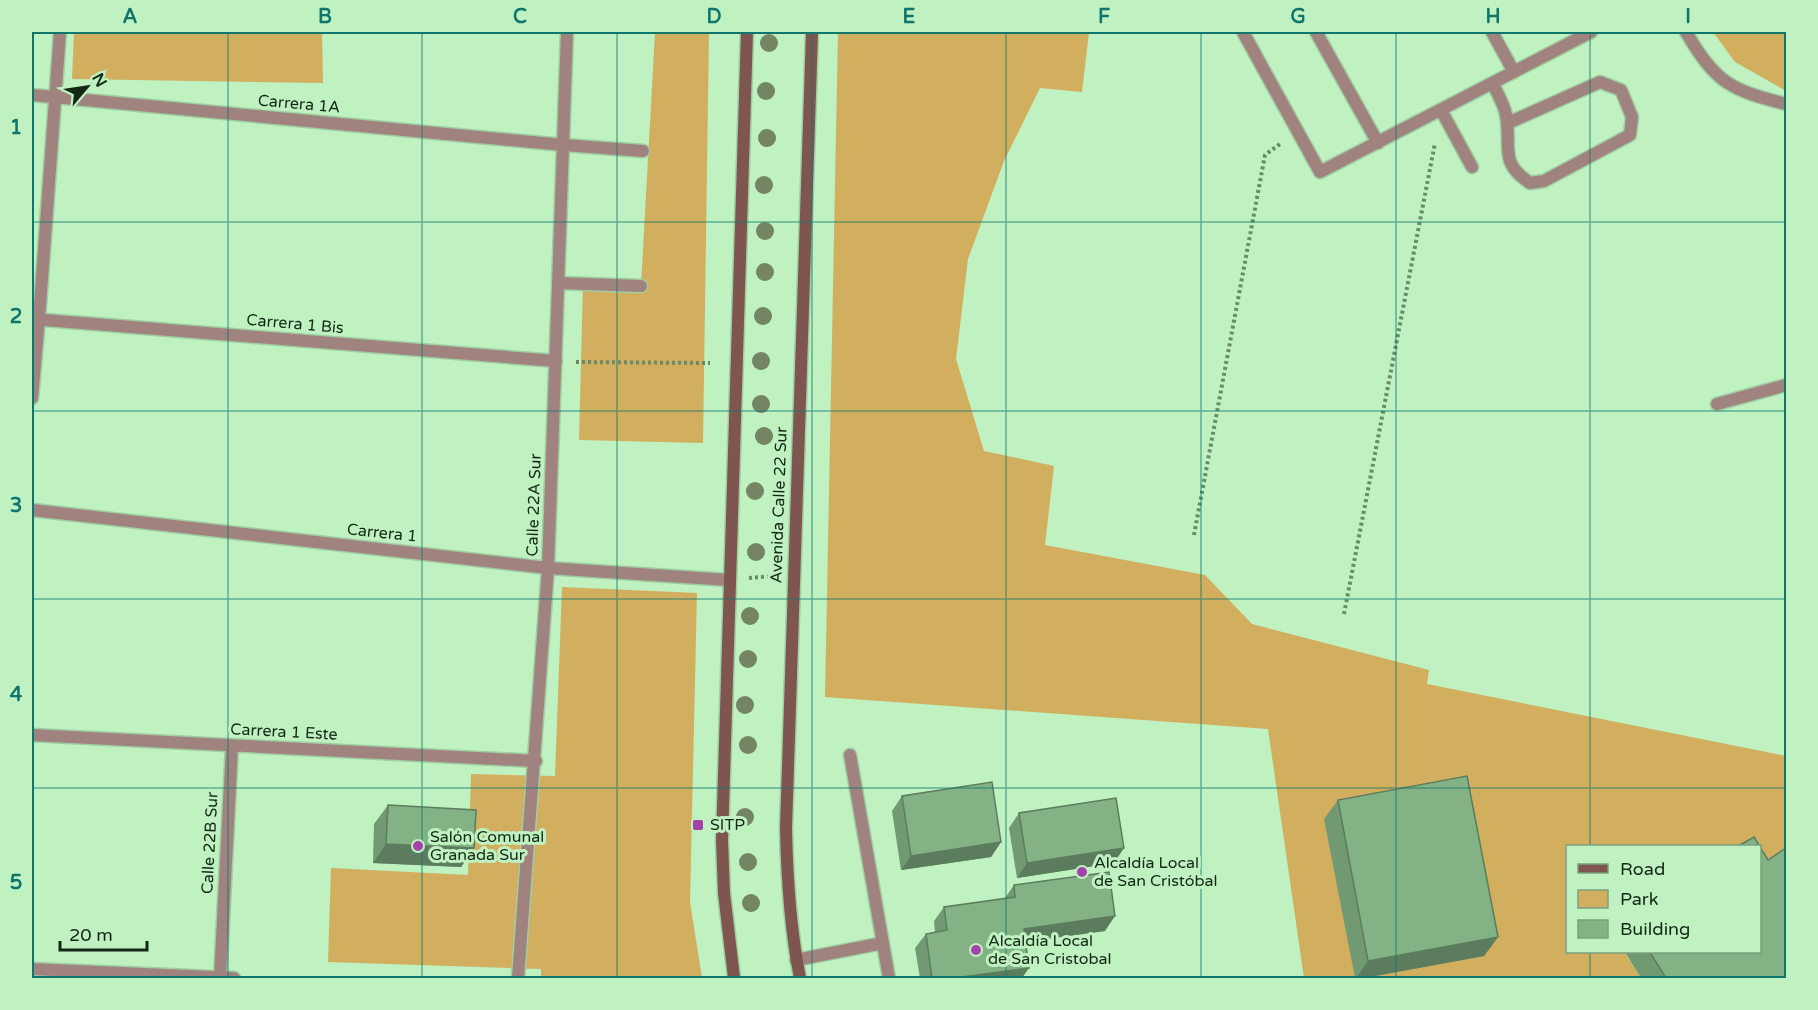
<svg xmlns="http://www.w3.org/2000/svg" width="1818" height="1010" font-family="'Varela Round',sans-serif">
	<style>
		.green { fill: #d2ae5f }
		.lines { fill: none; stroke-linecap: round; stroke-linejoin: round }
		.service-casing { stroke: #a0cda2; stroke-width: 15 }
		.minor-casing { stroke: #a0cda2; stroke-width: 15 }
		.secondary-casing { stroke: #a0cda2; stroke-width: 15 }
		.path { stroke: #688b6a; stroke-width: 4; stroke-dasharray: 3 3; stroke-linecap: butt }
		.service { stroke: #a0827f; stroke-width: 12 }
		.minor { stroke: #a0827f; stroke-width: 12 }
		.secondary { stroke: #7f5550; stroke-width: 12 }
		.tree { fill: #748564 }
		.wall { fill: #719a72 }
		.shaded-wall { fill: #5c7d5d }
		.building { fill: #83b385; stroke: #5c7d5d; stroke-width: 1.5 }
		.grid { fill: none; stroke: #0f766e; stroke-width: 1.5; stroke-opacity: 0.55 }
		.poi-dot { fill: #a542a9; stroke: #bff1c1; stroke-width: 2 }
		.labels { text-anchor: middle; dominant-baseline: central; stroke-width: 6; stroke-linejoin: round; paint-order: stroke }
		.street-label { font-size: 16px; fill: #142816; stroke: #bff1c1 }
		.poi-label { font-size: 16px; fill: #142816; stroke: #bff1c1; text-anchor: start }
		.neatline { fill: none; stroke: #0f766e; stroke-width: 2 }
		.grid-label { font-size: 20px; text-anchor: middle; font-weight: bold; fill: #0f766e }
	</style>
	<rect width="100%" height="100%" fill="#bff1c1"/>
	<path class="green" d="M74,32H322L323,83L72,79Z
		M655,32H709L703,443L579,440L583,284L641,285Z
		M838,32H1089L1082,92L1040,88L1004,161L968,259L956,359L984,451L1054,466L1045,545L1205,575L1252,624L1429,670L1427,684L1786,756V859L1760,876V846H1568V952H1624L1641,978H1304L1268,729L825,697Z
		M1713,32H1786V91L1735,62Z
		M562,587L697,593L690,902L702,978H541V969L328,962L331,868L468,875L471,774L555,776Z"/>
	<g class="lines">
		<defs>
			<path id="service" d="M1243,32L1320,172L1591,32
				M1316,32L1378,143
				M1492,32L1514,72
				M1493,84C1497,93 1504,104 1506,115C1512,147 1498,162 1530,183L1544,181L1630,135L1632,117L1621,90L1600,82L1508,123
				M1441,110L1472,167
				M564,145L643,151
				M559,283L641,286
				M1717,404L1786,385
				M850,755L889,978
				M796,960L883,943"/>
			<path id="minor" d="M1686,32C1716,83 1730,90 1786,104
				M32,95L564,145
				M32,319L556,361
				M32,398L39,319L60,32
				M32,510L548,568L729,580
				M32,735L536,761
				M32,969L234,978
				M220,978L232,746
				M518,978L548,568L567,32"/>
			<path id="secondary" d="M734,978L724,893L722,840L747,32
				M800,978C790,928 787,879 786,828L812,32"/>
		</defs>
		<use href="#service" class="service-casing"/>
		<use href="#minor" class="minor-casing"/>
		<use href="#secondary" class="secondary-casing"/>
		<path class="path" d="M576,362L710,363
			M1194,535L1265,155L1280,144
			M749,578L775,576
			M1344,614L1435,143"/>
		<use href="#service" class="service"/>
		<use href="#minor" class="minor"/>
		<use href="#secondary" class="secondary"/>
	</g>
	<g class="tree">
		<circle cx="769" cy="43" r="9"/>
		<circle cx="766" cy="91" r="9"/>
		<circle cx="767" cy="138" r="9"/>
		<circle cx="764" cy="185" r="9"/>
		<circle cx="765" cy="231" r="9"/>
		<circle cx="765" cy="272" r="9"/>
		<circle cx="763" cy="316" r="9"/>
		<circle cx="761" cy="361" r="9"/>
		<circle cx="761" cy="404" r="9"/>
		<circle cx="764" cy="436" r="9"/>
		<circle cx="755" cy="491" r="9"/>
		<circle cx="756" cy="552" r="9"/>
		<circle cx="750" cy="616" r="9"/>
		<circle cx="748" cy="659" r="9"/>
		<circle cx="745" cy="705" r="9"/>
		<circle cx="748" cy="745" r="9"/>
		<circle cx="745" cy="817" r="9"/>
		<circle cx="748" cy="862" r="9"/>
		<circle cx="751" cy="903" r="9"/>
	</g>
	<path class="wall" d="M902,796L1001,842L991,857L901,870L892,811Z
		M1338,800L1498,937L1484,956L1364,978H1355L1324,819Z
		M388,805L474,848L461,867L373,863L374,824Z
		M1019,813L1114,863L1017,878L1009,828Z
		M1014,885L1105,931L1026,942L1022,978H920L915,948L926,934L935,932L934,921L944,907L1005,898Z
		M1624,951H1760L1786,978H1641Z"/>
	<path class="shaded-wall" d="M1001,842L991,857L901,870L911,856Z
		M386,844L474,848L461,867L373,863Z
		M1124,848L1114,863L1017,878L1027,863Z
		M1115,916L1105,931L1014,943L1024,929Z
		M1498,937L1484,956L1364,978H1356L1368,961Z
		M1029,968L1022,978H954Z"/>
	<path class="building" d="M1467,776L1498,937L1368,961L1338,800Z
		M992,782L1001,842L911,856L902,796Z
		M1116,798L1124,848L1027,863L1019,813Z
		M388,805L476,810L474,848L386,844Z
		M1754,837L1768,860L1786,848V978H1666L1649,951H1760V846H1738Z
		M1109,872L1115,916L1024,929L1029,968L954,978H932L926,934L947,930L944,907L1015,897L1014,885Z"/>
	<path class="grid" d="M228,32V978M422,32V978M617,32V978M812,32V978M1006,32V978M1201,32V978M1396,32V978M1590,32V846M32,222H1786M32,411H1786M32,599H1786M32,788H1786M1590,952V978"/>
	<g class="poi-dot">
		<rect x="692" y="819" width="12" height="12" rx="3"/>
		<circle cx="418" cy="846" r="6"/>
		<circle cx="1082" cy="872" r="6"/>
		<circle cx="976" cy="950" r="6"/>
	</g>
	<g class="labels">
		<g class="street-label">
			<text transform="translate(299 104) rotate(5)">Carrera 1A</text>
			<text transform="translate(295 324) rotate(5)">Carrera 1 Bis</text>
			<text transform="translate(534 505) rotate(-88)">Calle 22A Sur</text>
			<text transform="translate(779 505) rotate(-88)">Avenida Calle 22 Sur</text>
			<text transform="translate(382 533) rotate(6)">Carrera 1</text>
			<text transform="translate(284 732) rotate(3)">Carrera 1 Este</text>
			<text transform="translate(210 843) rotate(-87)">Calle 22B Sur</text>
		</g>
		<g class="poi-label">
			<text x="710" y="825">SITP</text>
			<text x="430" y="837">Salón Comunal<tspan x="430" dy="18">Granada Sur</tspan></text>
			<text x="1094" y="863">Alcaldía Local<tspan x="1094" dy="18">de San Cristóbal</tspan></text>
			<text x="988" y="941">Alcaldía Local<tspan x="988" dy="18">de San Cristobal</tspan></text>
		</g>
	</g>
	<rect width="1818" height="1010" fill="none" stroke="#bff1c1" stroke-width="66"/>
	<rect x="1566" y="845" width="195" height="108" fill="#bff1c1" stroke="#7ba17d" stroke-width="1.5"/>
	<rect x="1578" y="864" width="30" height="9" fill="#7f5550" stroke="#7ba17d" stroke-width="1.5"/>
	<text x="1620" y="875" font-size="18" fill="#142816">Road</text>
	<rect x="1578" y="890" width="30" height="18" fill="#d2ae5f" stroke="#7ba17d" stroke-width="1.5"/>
	<text x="1620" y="905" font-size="18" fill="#142816">Park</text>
	<rect x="1578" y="920" width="30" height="18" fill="#83b385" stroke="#7ba17d" stroke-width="1.5"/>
	<text x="1620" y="935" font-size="18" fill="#142816">Building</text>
	<g transform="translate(87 87) rotate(61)" stroke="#bff1c1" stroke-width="4.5" paint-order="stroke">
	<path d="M0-4.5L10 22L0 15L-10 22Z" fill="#142816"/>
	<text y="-9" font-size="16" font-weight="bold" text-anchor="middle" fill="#142816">N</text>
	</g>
	<path d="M60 941v9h87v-9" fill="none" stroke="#142816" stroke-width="3"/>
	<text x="69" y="941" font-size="18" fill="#142816" stroke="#bff1c1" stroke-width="4.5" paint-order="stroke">20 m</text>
	<rect x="33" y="33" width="1752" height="944" class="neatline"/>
	<g class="grid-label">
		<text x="130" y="23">A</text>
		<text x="325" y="23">B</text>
		<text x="520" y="23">C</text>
		<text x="714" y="23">D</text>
		<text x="909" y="23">E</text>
		<text x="1104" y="23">F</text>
		<text x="1298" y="23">G</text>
		<text x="1493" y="23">H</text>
		<text x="1688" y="23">I</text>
		<text x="16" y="134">1</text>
		<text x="16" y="323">2</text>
		<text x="16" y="512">3</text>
		<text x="16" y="701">4</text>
		<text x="16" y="889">5</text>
	</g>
</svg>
